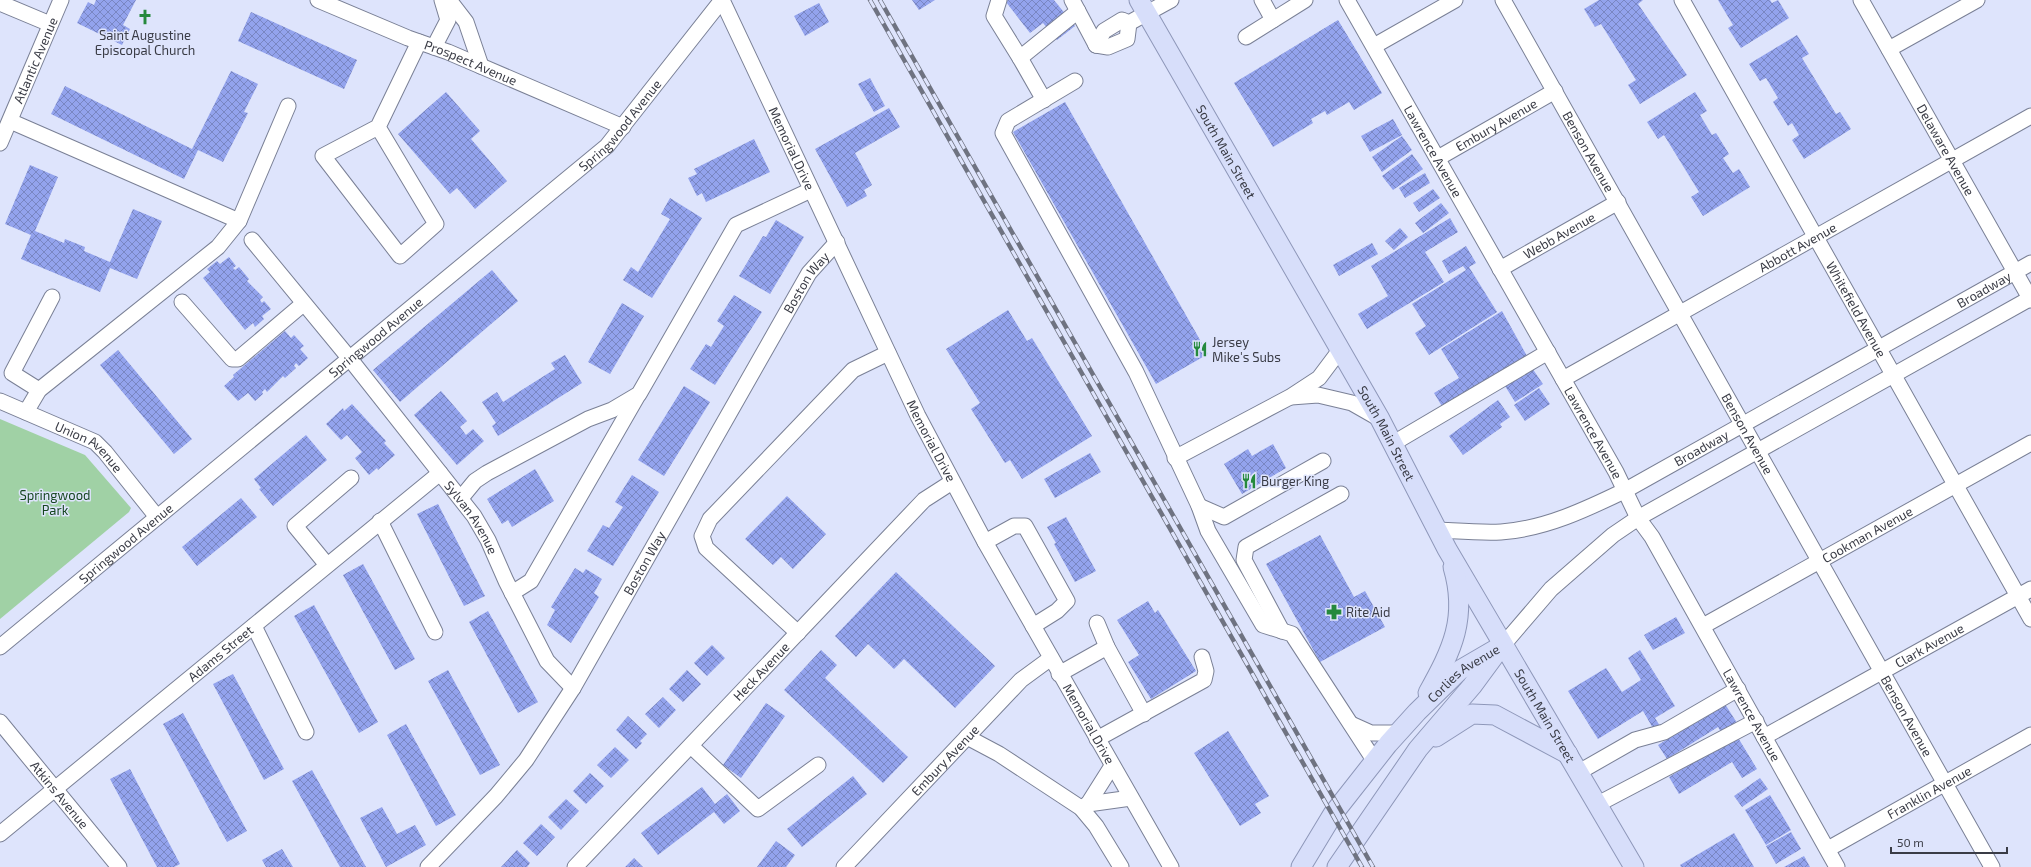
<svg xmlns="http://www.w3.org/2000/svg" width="2031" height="867" font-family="'Exo 2',sans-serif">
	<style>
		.green { fill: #a0d1a5 }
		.building { fill: url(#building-cross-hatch) }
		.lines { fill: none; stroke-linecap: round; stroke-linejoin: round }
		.minor-casing { stroke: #7a8096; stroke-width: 17 }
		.major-casing { stroke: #8e97b9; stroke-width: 21 }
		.minor { stroke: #fff; stroke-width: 15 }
		.major { stroke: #d7defa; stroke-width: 19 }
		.rail-casing { stroke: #6f7381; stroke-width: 4.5 }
		.rail { stroke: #dee4fc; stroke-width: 3; stroke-dasharray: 9; stroke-linecap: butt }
		.labels { text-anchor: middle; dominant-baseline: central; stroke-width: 3; stroke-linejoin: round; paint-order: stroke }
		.poi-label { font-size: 13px; fill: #3a3c46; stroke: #dee4fc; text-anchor: start }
		.street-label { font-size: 13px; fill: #3a3c46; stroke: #dee4fc }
		.park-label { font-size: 13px; fill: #15461f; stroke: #dee4fc }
	</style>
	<defs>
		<pattern id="building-cross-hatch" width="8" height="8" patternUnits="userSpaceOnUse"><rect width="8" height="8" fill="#93a3ed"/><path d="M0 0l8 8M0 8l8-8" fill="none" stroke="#7986c2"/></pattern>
	</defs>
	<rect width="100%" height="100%" fill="#dee4fc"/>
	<path class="green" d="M0,419L85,455L131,508L129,512L0,619Z"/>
	<path class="building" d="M96,0H136L123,25L130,29L122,45L77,23L88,2L94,5Z
		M912,0H935L919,10Z
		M1008,0H1054L1075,26L1057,40L1043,23L1030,33L1006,2Z
		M1599,0H1643L1638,4L1687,75L1640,104L1628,85L1636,80L1601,24L1595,27L1584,9Z
		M1718,0H1770L1772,3L1778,0L1789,18L1741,48L1728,28L1733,25Z
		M819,3L829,22L805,36L794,16Z
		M251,12L357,60L344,89L238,41Z
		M1338,20L1382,93L1354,110L1349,102L1327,115L1325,111L1311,119L1313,123L1273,147L1234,83Z
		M1797,35L1809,54L1802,58L1836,114L1840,112L1851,129L1804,159L1792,140L1799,135L1792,123L1788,126L1773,102L1778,98L1766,78L1760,81L1749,64Z
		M231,71L258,84L244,112L248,113L223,162L198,150L184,179L51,114L65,86L192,149Z
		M870,78L885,106L874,112L858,84Z
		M446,92L480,131L471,139L507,181L475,209L457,188L450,194L398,134Z
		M1695,92L1707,111L1700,115L1712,135L1716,133L1729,154L1723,158L1733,173L1739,169L1750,187L1703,216L1691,197L1699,192L1664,135L1658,139L1647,122Z
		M1065,102L1208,354L1156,384L1013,132Z
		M889,108L900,127L855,153L872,185L864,190L867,196L847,207L815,149Z
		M1393,119L1402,135L1370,152L1361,136Z
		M1402,136L1412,150L1382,172L1372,157Z
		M754,139L770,172L706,202L702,193L697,196L688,178L697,174L694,169Z
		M1412,154L1423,169L1393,190L1382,176Z
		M30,165L58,177L35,231L64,243L65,239L85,247L84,251L110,262L133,209L162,221L137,279L110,268L100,292L21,259L31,235L5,224Z
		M1425,173L1430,183L1405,198L1399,188Z
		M1433,189L1440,198L1419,212L1413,203Z
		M670,198L702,218L652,298L623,280L631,267L638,272L670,219L661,214Z
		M1441,203L1449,213L1423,233L1415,223Z
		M1450,218L1458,232L1425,252L1444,282L1367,329L1358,314L1388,296L1371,266Z
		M776,220L804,237L770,294L739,276L763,236L766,237Z
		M1400,228L1408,237L1394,250L1385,241Z
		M1372,243L1378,254L1339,276L1333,265Z
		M1466,246L1476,263L1469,267L1497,312L1429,355L1415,333L1426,326L1412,304L1466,270L1463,266L1449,274L1442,261Z
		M229,257L236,266L233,268L235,270L239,267L249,279L247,281L263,297L260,300L262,303L264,301L271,309L262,316L264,319L255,327L253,323L245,330L203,278L210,272L207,269L217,261L220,264Z
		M492,270L518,301L400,402L373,370Z
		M734,295L762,312L715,385L690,369L706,344L711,347L724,326L717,321Z
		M622,303L644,316L610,374L588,362Z
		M1008,310L1027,341L1032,338L1092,436L1022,479L1010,460L1005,463L971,409L980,403L946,349Z
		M1502,311L1527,356L1443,408L1434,393L1459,378L1441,349Z
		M285,331L291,338L294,335L304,346L300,349L308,358L299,366L296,363L294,366L296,368L285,378L283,376L267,392L265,389L262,392L263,394L255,401L248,393L238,401L224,386L234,377L233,375Z
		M118,350L192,439L174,454L100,365Z
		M565,355L582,383L498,436L492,426L496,423L482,402L497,392L503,402L555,369L551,363Z
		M1532,368L1543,384L1515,402L1505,386Z
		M684,386L710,402L664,476L638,460Z
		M1539,388L1550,404L1525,421L1514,405Z
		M441,391L467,421L460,427L466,435L473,429L484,441L457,465L414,415Z
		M1498,400L1510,417L1500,424L1502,427L1463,455L1449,436Z
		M352,404L386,441L384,443L395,455L378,470L377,468L369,475L355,458L362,452L347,435L341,440L326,424L343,408L344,411Z
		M306,435L327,460L273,506L259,489L261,488L254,479Z
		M1273,444L1286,468L1242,494L1224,464L1248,449L1252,456Z
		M1090,453L1101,472L1055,498L1044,479Z
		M535,469L554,501L512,527L508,520L502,524L487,499Z
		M632,475L659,492L613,566L587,551L603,525L609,528L623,507L615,502Z
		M787,496L826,534L793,569L781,557L773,565L745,539Z
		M241,498L257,517L197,566L182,547Z
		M438,504L485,596L464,606L417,514Z
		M1066,517L1096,571L1075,582L1054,544L1056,543L1047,527Z
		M1320,535L1354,597L1365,591L1385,627L1320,662L1266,564Z
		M363,564L415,659L395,670L343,575Z
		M575,568L583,573L586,569L602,579L594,593L599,597L571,643L547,625L555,610L551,607Z
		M896,572L995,666L955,708L904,659L894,669L868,644L856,657L835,636Z
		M1148,601L1155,613L1158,610L1196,671L1151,699L1128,662L1139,655L1117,620Z
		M314,605L378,722L359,733L294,616Z
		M488,611L538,702L518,713L469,622Z
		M1676,617L1685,633L1653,650L1644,635Z
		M712,645L725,658L707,676L694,663Z
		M821,650L837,665L825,678L908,757L883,783L784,690Z
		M1640,650L1675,706L1655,718L1660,726L1654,730L1643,711L1598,739L1568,691L1606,668L1622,692L1641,680L1628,658Z
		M448,670L500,765L480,775L428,681Z
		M687,670L701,684L683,702L669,689Z
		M233,674L284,769L264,780L213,684Z
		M663,697L676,710L659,728L645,714Z
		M766,703L785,716L741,778L723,765Z
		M1725,704L1737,723L1721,732L1718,727L1667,759L1658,745Z
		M183,713L247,831L227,842L163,724Z
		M628,716L647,734L640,741L642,743L636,749L616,730Z
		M406,724L456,815L436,826L387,735Z
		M1228,731L1269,796L1255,804L1261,813L1240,826L1194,753Z
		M1737,736L1757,769L1742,778L1732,762L1679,794L1669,777Z
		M615,747L629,760L611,778L597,765Z
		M130,769L180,864L174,867H157L110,779Z
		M312,770L366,867H340L292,781Z
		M590,773L604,786L586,804L573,791Z
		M853,776L867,794L802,847L787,829Z
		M1760,778L1768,789L1742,807L1734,796Z
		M702,787L715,804L727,794L740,811L724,824L714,812L658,855L641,833Z
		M1770,795L1791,830L1766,845L1745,810Z
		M566,799L579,811L561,830L548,817Z
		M382,807L397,834L415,825L426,845L386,867L360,818Z
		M541,824L555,837L537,856L523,843Z
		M1791,832L1801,849L1776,864L1766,846Z
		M1734,833L1754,867H1681L1680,865Z
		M776,841L795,855L786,867H757Z
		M282,849L293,867H266L262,860Z
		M517,850L530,863L527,867H501Z
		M1804,856L1810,867H1784Z
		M634,858L643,867H625Z"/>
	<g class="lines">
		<defs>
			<g id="minor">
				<path id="s1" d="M318,0L408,38L448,52L623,127"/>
				<path d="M449,0L466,22L481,66"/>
				<path id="s2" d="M722,0L918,416L985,542L1171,867"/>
				<path d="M999,0L994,16L1020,58L1078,11"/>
				<path d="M1072,0L1096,45"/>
				<path d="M1262,0L1273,20"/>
				<path id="s3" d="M1347,0L1616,472L1638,518L1652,537L1837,867"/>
				<path id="s4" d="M1503,0L1992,867"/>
				<path id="s5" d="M1682,0L2031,619"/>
				<path id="s6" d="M1861,0L2031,300"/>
				<path d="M0,3L50,24"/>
				<path d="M1246,37L1305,0"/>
				<path d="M1096,45L1104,31L1122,20L1129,23L1171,0"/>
				<path d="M1096,45L1108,47L1127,39L1129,23"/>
				<path d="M1374,46L1455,0"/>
				<path d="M434,47L448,20L442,0"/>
				<path d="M1889,49L1977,0"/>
				<path d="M1020,58L1044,100"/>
				<path d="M1075,81L1008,121L1003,133L1136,372L1199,506L1208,531L1263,625L1292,634L1374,760"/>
				<path d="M10,121L239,221"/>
				<path d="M378,127L323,156L400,256L436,224L378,127L419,42"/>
				<path id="s7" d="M0,143L61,0"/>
				<path id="s8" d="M1438,158L1555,91"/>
				<path id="s9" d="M252,240L350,359L474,516L488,540L506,581L547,661L573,688"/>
				<path id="s10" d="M1500,269L1618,202"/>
				<path d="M182,302L232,359H238L303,304"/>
				<path id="s11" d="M1563,379L2031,116"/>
				<path d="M39,390L12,373L52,297"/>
				<path d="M1291,397L1318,395L1352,403L1380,419"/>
				<path id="s12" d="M0,401L95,442L105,452L157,517"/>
				<path d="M26,412L39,390L218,247L239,221L288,106"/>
				<path d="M1392,444L1548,352"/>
				<path d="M1175,458L1290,397L1319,378L1340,350"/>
				<path d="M461,498L475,481L487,473L588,419L612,410L639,394L736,225L811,190"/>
				<path d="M1199,506L1224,517L1323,461"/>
				<path d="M380,521L435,632"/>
				<path id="s13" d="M1437,530C1458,531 1480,533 1501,532C1545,529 1587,509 1626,490L2031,263"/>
				<path d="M985,542L1014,526H1025L1067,601L1057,611L1033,626"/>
				<path d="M327,565L295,526L351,478"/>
				<path d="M512,593L531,581L638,395"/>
				<path d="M1097,623L1107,647L1144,714"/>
				<path d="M254,626L306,732"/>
				<path id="s14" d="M1703,626L2031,443"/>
				<path d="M1282,631L1244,560L1246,547L1341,494"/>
				<path d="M798,633L706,548L702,536L710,519L853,370L888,353"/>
				<path d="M1503,645L1551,589L1613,535L1638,518L2031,298"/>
				<path id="s15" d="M0,647L607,146L722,0"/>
				<path d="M1059,674L1107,647"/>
				<path id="s16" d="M0,722L119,867"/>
				<path d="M1351,724L1371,733H1398"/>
				<path d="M967,737L999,754L1081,808L1096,826L1121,867"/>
				<path id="s17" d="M1764,737L2031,589"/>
				<path d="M1097,739L1204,680L1206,671L1202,657"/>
				<path d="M691,746L758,809L818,765"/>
				<path d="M1579,772L1635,740L1664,732L1738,689"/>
				<path d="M1088,804L1112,766"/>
				<path d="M1598,804L1756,721"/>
				<path d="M1081,808L1088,804L1131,798"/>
				<path id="s18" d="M0,834L440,473"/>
				<path id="s19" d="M1828,849L2031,735"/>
				<path id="s20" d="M428,867L496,796L526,760L573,688L809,273L837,242"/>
				<path id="s21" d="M575,867L924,500L952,482"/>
				<path id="s22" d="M844,867L1021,680L1051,658"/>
			</g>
			<g id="major">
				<path id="s23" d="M1139,0L1380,419L1447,549L1634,867"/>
				<path d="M1428,693C1452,650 1468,618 1453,567"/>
				<path d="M1436,737L1472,714L1495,715L1568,754"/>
				<path id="s24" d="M1301,867L1333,814L1388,744L1417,712L1460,670L1503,645"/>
				<path d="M1337,867L1418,749L1472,686L1497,652"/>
			</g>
		</defs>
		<use href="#minor" class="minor-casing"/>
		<use href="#major" class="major-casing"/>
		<use href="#minor" class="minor"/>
		<use href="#major" class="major"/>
		<defs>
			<path id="rail" d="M870,0L1362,867
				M880,0L1373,867"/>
		</defs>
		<use href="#rail" class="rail-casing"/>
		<use href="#rail" class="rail"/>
	</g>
	<defs>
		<symbol id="church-bare" viewBox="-9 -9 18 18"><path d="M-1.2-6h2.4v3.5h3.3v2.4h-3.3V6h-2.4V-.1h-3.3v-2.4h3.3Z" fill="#25893d" stroke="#dee4fc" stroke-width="2.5" paint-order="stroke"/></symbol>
		<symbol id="restaurant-bare" viewBox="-9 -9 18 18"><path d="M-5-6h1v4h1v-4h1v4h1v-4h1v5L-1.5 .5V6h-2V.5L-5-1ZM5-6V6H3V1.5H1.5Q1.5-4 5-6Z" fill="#25893d" stroke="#dee4fc" stroke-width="2.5" paint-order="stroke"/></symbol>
		<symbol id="pharmacy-bare" viewBox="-9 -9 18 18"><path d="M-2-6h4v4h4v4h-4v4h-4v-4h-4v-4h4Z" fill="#25893d" stroke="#dee4fc" stroke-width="2.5" paint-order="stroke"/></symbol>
	</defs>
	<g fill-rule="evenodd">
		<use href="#church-bare" x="134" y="6" width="22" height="22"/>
		<use href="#restaurant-bare" x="1189" y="338" width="22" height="22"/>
		<use href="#restaurant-bare" x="1238" y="470" width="22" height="22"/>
		<use href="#pharmacy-bare" x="1323" y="601" width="22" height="22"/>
	</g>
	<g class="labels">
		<g class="poi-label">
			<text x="145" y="35" text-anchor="middle">Saint Augustine<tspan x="145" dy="15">Episcopal Church</tspan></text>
			<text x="1212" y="342">Jersey<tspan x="1212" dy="15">Mike's Subs</tspan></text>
			<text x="1261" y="481">Burger King</text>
			<text x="1346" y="612">Rite Aid</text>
		</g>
		<g class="street-label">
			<text stroke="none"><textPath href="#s7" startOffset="90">Atlantic Avenue</textPath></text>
			<text stroke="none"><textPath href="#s1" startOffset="165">Prospect Avenue</textPath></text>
			<text stroke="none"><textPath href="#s8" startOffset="67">Embury Avenue</textPath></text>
			<text stroke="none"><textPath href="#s15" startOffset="811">Springwood Avenue</textPath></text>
			<text stroke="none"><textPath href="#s2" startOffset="164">Memorial Drive</textPath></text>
			<text stroke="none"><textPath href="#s6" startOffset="172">Delaware Avenue</textPath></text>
			<text stroke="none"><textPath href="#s3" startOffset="174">Lawrence Avenue</textPath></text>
			<text stroke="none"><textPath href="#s4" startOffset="174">Benson Avenue</textPath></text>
			<text stroke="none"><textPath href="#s23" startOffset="175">South Main Street</textPath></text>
			<text stroke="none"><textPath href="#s10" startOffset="68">Webb Avenue</textPath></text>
			<text stroke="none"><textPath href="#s11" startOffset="269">Abbott Avenue</textPath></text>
			<text stroke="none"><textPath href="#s20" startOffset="699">Boston Way</textPath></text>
			<text stroke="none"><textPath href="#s13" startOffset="607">Broadway</textPath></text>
			<text stroke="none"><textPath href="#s5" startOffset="355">Whitefield Avenue</textPath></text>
			<text stroke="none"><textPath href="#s15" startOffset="487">Springwood Avenue</textPath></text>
			<text stroke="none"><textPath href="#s3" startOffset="498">Lawrence Avenue</textPath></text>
			<text stroke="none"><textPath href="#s4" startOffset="498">Benson Avenue</textPath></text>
			<text stroke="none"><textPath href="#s23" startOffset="499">South Main Street</textPath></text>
			<text stroke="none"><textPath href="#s2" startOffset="488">Memorial Drive</textPath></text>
			<text stroke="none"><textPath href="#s13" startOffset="283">Broadway</textPath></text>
			<text stroke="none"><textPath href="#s12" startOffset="101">Union Avenue</textPath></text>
			<text stroke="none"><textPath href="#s9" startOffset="354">Sylvan Avenue</textPath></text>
			<text stroke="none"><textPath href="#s14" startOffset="188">Cookman Avenue</textPath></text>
			<text stroke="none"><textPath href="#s15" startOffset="163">Springwood Avenue</textPath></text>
			<text stroke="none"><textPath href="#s20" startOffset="375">Boston Way</textPath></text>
			<text stroke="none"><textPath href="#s17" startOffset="189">Clark Avenue</textPath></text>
			<text stroke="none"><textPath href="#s18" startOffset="285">Adams Street</textPath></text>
			<text stroke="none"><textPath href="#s21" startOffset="270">Heck Avenue</textPath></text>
			<text stroke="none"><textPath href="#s24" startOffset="255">Corlies Avenue</textPath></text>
			<text stroke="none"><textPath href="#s3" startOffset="822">Lawrence Avenue</textPath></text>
			<text stroke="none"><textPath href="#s4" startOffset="822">Benson Avenue</textPath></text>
			<text stroke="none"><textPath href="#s23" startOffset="823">South Main Street</textPath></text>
			<text stroke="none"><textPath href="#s2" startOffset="812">Memorial Drive</textPath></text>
			<text stroke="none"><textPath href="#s22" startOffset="147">Embury Avenue</textPath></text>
			<text stroke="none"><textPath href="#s19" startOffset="116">Franklin Avenue</textPath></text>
			<text stroke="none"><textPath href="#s16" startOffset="94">Atkins Avenue</textPath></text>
		</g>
		<g class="park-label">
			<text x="55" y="495">Springwood<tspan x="55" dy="15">Park</tspan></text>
		</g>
	</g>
	<path d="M1891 847v6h116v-6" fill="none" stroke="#3a3c46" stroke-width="2"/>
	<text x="1897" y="847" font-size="12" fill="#3a3c46" stroke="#dee4fc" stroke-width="3" paint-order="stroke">50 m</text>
</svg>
